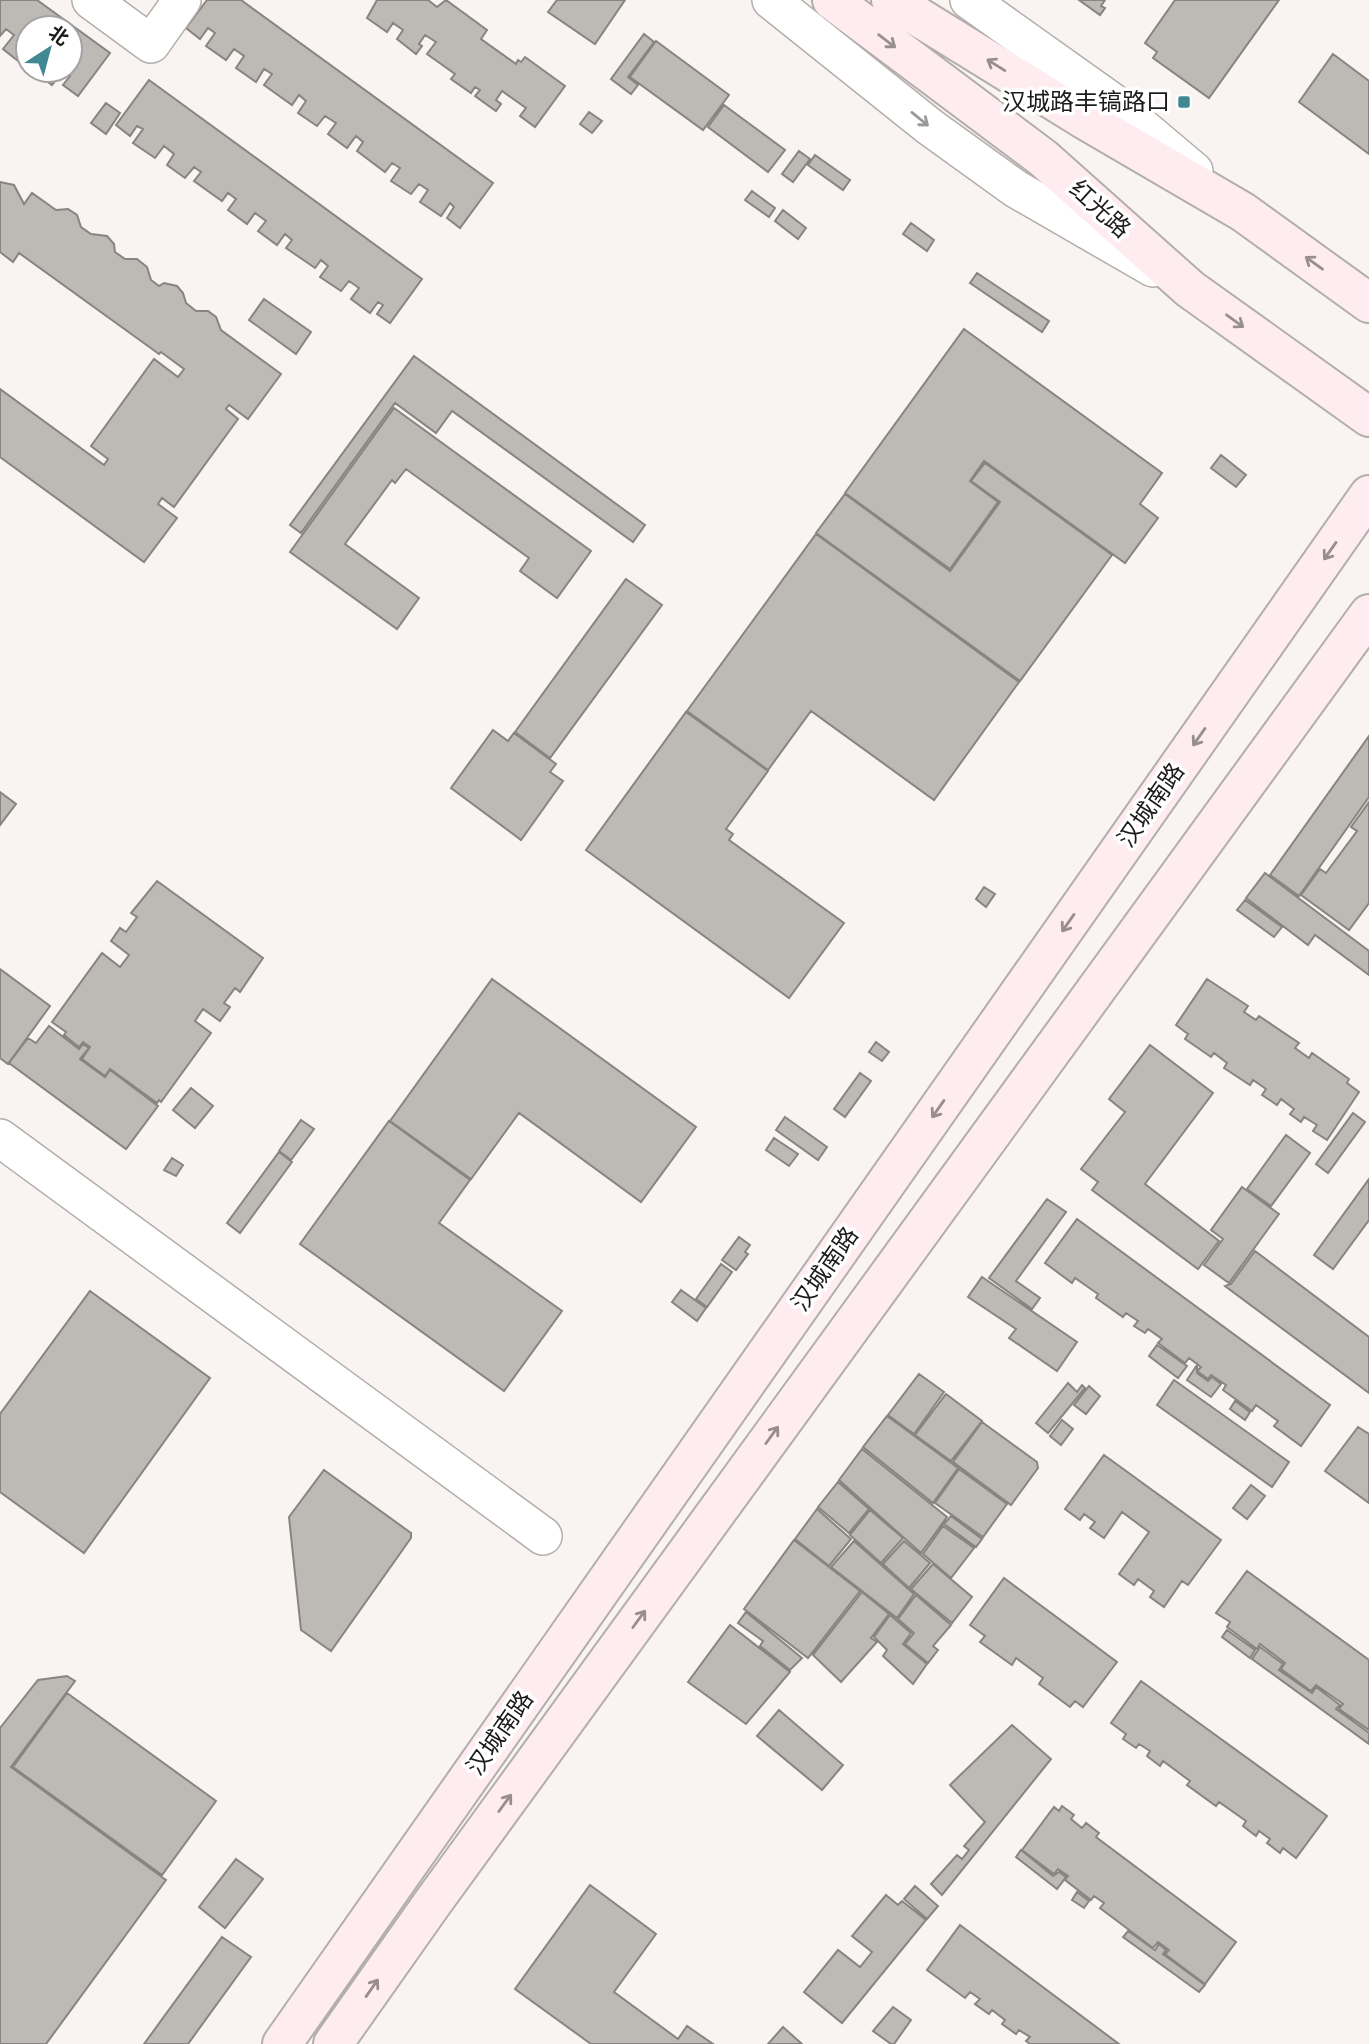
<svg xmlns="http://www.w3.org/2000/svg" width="1369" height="2044" font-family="'Roboto Serif','Noto Sans SC',serif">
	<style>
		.building { fill: #bdbab6; stroke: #878481; stroke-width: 2 }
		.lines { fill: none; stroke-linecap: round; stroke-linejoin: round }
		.minor-casing { stroke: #b2aeac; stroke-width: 40 }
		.secondary-casing { stroke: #b2aeac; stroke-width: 42 }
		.minor { stroke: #fff; stroke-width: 37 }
		.secondary { stroke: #feecf0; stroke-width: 38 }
		.oneway { stroke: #988e90 }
		.oneway2 { stroke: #999898 }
		.poi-dot { fill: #428892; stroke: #fff; stroke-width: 2.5 }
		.labels { text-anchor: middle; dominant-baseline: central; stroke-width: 7; stroke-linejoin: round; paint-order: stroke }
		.poi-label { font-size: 24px; fill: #1c1a1a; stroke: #fff; text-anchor: end }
		.street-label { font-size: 24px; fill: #1c1a1a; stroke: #fff }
	</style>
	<rect width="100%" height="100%" fill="#f9f4f2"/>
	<path class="building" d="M0,0H37L110,53L78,96L63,85L70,76L63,70L52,85L34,72L35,70H70V28H28V56L22,64L3,49L14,35L6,29L0,36Z
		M207,0H241L493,183L460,228L447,218L454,207L450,203L441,216L420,202L428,190L419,184L411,194L391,181L400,168L392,163L385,172L357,151L363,142L356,136L347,148L328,134L336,123L325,116L317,126L298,113L306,101L299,95L292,105L264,85L272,74L264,69L256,82L236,68L244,56L234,49L226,60L206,46L215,33L208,28L200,39L186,28Z
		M377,0H428L437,7L446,0L487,30L481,39L516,64L518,60L521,62L525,57L565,86L535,127L520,116L526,108L502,91L496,100L501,104L496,111L475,96L480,90L475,87L471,93L451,79L455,74L427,54L436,42L425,35L419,44L422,46L416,54L397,39L403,30L393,23L387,32L367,18Z
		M557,0H625L595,44L548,12Z
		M1079,0H1105L1101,6L1105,8L1100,15Z
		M1175,0H1279L1209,98L1153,58L1157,52L1145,43Z
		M644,34L654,42L628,77L638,85L631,94L611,79Z
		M656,41L729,95L703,130L630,77Z
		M1333,54L1369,81V154L1299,102Z
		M149,80L422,279L390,323L377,314L383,305L378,302L370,313L351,299L359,288L349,281L341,291L320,277L328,266L321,260L315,268L286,248L292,240L285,234L277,245L258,231L266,221L255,213L247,224L228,210L236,199L228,193L222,201L194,181L201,172L194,167L185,178L167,165L174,154L164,146L155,158L133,143L143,129L137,126L130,136L116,125Z
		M106,103L120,113L106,134L91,123Z
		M724,105L785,150L768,172L708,127Z
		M589,112L602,121L592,133L580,124Z
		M799,151L810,159L793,182L782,174Z
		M815,155L850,180L843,190L808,165Z
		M0,182L14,185L24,204L32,193L56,210L68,209L77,215L81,227L91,234L107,236L114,244L115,252L125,259H137L147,267L151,280L159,286L164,283L177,286L183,293L186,303L196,311H208L216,317L221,330L281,374L248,419L229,405L226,409L238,419L174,507L162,498L158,504L177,518L144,562L0,457V389L104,465L108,459L91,446L154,359L178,377L184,369L161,352L159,354L19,253L13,262L0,252Z
		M752,191L775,208L769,217L745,200Z
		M783,210L806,228L798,239L775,221Z
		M911,223L934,240L927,251L903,234Z
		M977,273L1049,321L1042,332L970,283Z
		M264,299L311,332L296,354L249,320Z
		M964,329L1162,473L1140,504L1158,518L1125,563L984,461L970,481L998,502L950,569L845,493Z
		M414,356L645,525L633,542L452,411L436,433L395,403L301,533L290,525Z
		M394,408L591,551L557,598L520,571L529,558L406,469L395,483L392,480L345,544L419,598L397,629L290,552Z
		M1221,455L1246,475L1236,487L1211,468Z
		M985,463L1112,555L1020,681L816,533L845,494L950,571L1000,502L971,481Z
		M816,534L1019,682L934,800L811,711L768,770L687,711Z
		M626,579L662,605L550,758L515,732Z
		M686,712L768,771L726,829L733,834L729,840L844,923L789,998L586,850Z
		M493,730L508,741L514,733L556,764L550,772L563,781L521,840L451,788Z
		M1369,736V797L1299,896L1270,875Z
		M0,792L16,804L0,825Z
		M1369,802V903L1349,930L1301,895L1320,869L1326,873L1357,831L1351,827Z
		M1265,873L1369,951V975L1315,935L1308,945L1246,898Z
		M157,881L263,958L240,992L235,988L224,1003L230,1007L220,1021L203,1009L195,1021L211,1033L161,1102L159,1100L157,1103L110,1069L105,1076L82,1059L90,1047L83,1042L79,1047L64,1035L66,1032L52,1022L102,953L120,967L129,955L111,941L120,928L126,932L137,917L131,913Z
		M984,887L995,894L986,907L976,899Z
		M1245,900L1282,927L1274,937L1237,910Z
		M0,969L50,1006L8,1064L0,1058Z
		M492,979L696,1127L641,1202L519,1113L471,1179L390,1121Z
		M1207,979L1248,1006L1244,1012L1256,1020L1259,1016L1299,1043L1295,1048L1309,1058L1312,1053L1349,1079L1347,1083L1359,1092L1327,1140L1313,1131L1317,1125L1304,1117L1301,1122L1290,1114L1294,1109L1281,1099L1277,1105L1262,1095L1266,1089L1253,1080L1250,1085L1224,1068L1227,1063L1214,1053L1211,1057L1185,1039L1188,1034L1176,1025Z
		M49,1026L79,1049L83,1044L89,1048L80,1059L105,1077L110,1070L158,1106L126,1149L9,1063L28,1038L36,1043Z
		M876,1042L889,1052L882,1061L869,1052Z
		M1150,1045L1213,1093L1145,1184L1219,1241L1198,1269L1092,1190L1098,1182L1081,1169L1125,1112L1109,1099Z
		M860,1073L871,1081L845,1117L834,1109Z
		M191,1088L213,1106L195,1128L173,1110Z
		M1353,1113L1365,1122L1328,1173L1316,1164Z
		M785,1117L827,1147L818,1160L776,1130Z
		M301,1120L314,1129L291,1160L279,1151Z
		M389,1121L470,1180L439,1223L562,1311L504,1391L300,1244Z
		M1286,1135L1310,1153L1271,1206L1247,1189Z
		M774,1138L798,1154L789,1166L766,1150Z
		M279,1152L292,1162L240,1233L227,1223Z
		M172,1158L183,1165L176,1176L164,1170Z
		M1369,1179V1220L1333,1269L1314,1255Z
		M1242,1187L1279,1214L1229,1283L1204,1265L1223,1239L1211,1230Z
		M1047,1199L1066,1212L1016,1281L1040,1298L1032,1309L989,1278Z
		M1077,1219L1330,1405L1301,1446L1274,1426L1278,1421L1256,1405L1252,1411L1223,1390L1226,1385L1211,1375L1208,1379L1197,1371L1201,1367L1189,1358L1185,1363L1158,1343L1162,1339L1148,1329L1145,1333L1134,1326L1138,1321L1126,1313L1123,1317L1096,1298L1098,1294L1075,1278L1072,1283L1045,1263Z
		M739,1237L750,1245L745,1252L748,1254L736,1270L722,1260Z
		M1255,1251L1369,1337V1393L1225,1286L1231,1284Z
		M721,1264L732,1272L707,1307L696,1299Z
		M982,1277L1077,1342L1057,1371L1009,1338L1016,1329L968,1297Z
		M681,1290L706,1308L697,1321L672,1302Z
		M90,1291L210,1378L84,1553L0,1492V1414Z
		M1157,1345L1187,1366L1178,1378L1149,1356Z
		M1197,1365V1373L1208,1381L1212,1377L1221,1384L1211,1397L1187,1380Z
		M919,1374L944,1392L914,1434L888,1415Z
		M1174,1380L1289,1462L1272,1487L1157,1405Z
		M1068,1383L1077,1392L1082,1385L1085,1388L1048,1433L1036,1423Z
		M1089,1386L1100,1396L1086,1414L1074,1405Z
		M946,1394L982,1421L951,1461L915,1435Z
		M1235,1401L1250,1412L1245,1420L1230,1409Z
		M887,1416L958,1468L933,1503L863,1447Z
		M1062,1420L1073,1429L1061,1445L1050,1436Z
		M982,1422L1037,1462L1038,1468L1011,1505L953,1462Z
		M1358,1427L1369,1434V1503L1325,1471Z
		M862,1449L947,1517L921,1553L839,1480Z
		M1104,1455L1221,1540L1188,1585L1182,1581L1164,1607L1150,1597L1154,1591L1138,1579L1134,1585L1119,1574L1149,1532L1122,1512L1104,1538L1090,1528L1095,1522L1084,1514L1080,1520L1065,1509Z
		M959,1469L1007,1504L983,1537L935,1503Z
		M324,1470L411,1533V1538L331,1651L301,1630L289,1517Z
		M838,1482L869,1509L849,1533L818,1507Z
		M1251,1485L1265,1496L1247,1519L1233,1508Z
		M817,1509L851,1539L829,1566L795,1539Z
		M870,1510L903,1538L881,1563L850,1535Z
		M951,1516L982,1539L976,1547L944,1524Z
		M943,1526L974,1548L951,1578L923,1554Z
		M794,1540L860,1591L808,1658L744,1609Z
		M854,1541L914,1594L897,1618L831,1567Z
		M904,1541L930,1563L909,1588L883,1564Z
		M933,1564L972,1597L952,1623L911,1589Z
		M1247,1571L1369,1660V1730L1339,1709L1343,1704L1316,1685L1311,1691L1281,1669L1285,1663L1260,1644L1257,1649L1227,1627L1230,1622L1216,1613Z
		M1004,1578L1117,1662L1083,1707L1075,1701L1070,1707L1039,1684L1043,1678L1016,1658L1012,1665L980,1642L985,1636L970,1625Z
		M862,1592L889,1614L871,1638L877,1642L841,1682L813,1655Z
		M916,1595L951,1625L933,1646L938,1650L928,1663L905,1644L914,1633L898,1619Z
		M746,1612L802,1658L790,1670L760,1646L763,1641L738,1623Z
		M890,1615L911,1633L903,1644L927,1664L913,1684L883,1656L887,1650L874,1637Z
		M730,1625L790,1672L746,1724L688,1682Z
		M1227,1630L1255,1650L1250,1658L1222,1637Z
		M1260,1647L1283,1664L1279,1670L1312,1693L1316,1687L1340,1705L1336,1709L1369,1733V1744L1252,1659Z
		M67,1676L75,1681L11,1767L166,1880L46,2044H0V1728L38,1680Z
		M1141,1681L1327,1816L1296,1858L1283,1848L1280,1853L1267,1843L1270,1839L1259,1831L1256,1836L1243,1826L1246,1821L1219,1802L1216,1806L1187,1785L1190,1781L1163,1761L1160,1766L1147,1756L1150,1751L1139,1744L1136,1748L1123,1739L1126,1734L1111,1723Z
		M67,1693L216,1801L162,1875L13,1767Z
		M779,1710L843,1765L822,1790L757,1736Z
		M1012,1725L1051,1759L942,1895L931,1884L957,1855L962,1859L969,1850L964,1846L985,1822L950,1785Z
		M1062,1806L1074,1815L1071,1819L1082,1828L1086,1823L1099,1833L1096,1837L1236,1942L1205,1984L1165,1954L1169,1950L1158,1942L1153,1948L1100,1908L1104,1903L1094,1896L1091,1900L1065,1880L1068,1876L1058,1869L1054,1874L1022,1850L1054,1807L1059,1811Z
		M1021,1850L1053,1876L1059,1872L1066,1877L1057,1889L1016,1857Z
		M236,1859L263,1879L225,1928L199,1907Z
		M590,1885L656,1934L614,1992L678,2039L687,2026L713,2044H591L515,1989Z
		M915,1886L938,1906L927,1919L904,1899Z
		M1077,1892L1089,1901L1084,1908L1072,1900Z
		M886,1895L898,1905L902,1901L926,1920L842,2023L804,1992L838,1950L860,1967L872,1952L852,1936Z
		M960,1925L1119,2044H1030L1026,2041L1030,2037L1019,2030L1016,2034L1002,2024L1005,2020L992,2010L989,2014L975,2004L980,1999L970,1992L965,1998L927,1970Z
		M1128,1931L1155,1950L1159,1944L1166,1950L1163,1954L1205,1985L1199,1992L1123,1937Z
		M222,1937L251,1957L188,2044H144Z
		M893,2007L911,2020L894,2044H891L873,2031Z
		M783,2027L802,2044H768Z"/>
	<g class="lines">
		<defs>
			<path id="minor" d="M91,0L151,44L182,0
				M771,0L930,127L1016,189L1153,268
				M969,0L1111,101L1194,171
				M0,1138L543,1536"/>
			<path id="secondary" d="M832,0L1043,158L1190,289L1369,417
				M891,0L1082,118L1243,212L1369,303
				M282,2044L1369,495
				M333,2044L431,1905L1369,614"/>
		</defs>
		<use href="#minor" class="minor-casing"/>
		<use href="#secondary" class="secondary-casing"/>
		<use href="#minor" class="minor"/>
		<use href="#secondary" class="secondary"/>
	</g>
	<defs><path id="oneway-shaft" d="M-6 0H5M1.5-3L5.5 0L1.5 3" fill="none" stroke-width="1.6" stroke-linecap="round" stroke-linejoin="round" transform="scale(1.75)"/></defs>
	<g class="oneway">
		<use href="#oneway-shaft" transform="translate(887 41) rotate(37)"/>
		<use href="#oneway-shaft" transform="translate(996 65) rotate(-148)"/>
		<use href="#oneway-shaft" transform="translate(1314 263) rotate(-144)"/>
		<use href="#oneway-shaft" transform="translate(1235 321) rotate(36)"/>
		<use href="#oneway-shaft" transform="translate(1330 551) rotate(125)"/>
		<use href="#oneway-shaft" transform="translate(1199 737) rotate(125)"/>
		<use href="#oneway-shaft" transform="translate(1068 923) rotate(125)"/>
		<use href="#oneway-shaft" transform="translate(938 1109) rotate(125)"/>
		<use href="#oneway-shaft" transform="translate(772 1435) rotate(-54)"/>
		<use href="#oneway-shaft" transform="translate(639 1619) rotate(-54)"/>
		<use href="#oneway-shaft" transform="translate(505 1803) rotate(-54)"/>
		<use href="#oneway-shaft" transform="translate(372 1988) rotate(-55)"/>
	</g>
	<use class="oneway2" href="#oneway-shaft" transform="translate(920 119) rotate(39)"/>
	<rect class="poi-dot" x="1177" y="95" width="14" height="14" rx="3.5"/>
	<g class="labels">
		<g class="poi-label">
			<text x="1170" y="102">汉城路丰镐路口</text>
		</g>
		<g class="street-label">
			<text transform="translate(1100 209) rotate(42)">红光路</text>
			<text transform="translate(1151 805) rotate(-55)">汉城南路</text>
			<text transform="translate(825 1269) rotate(-55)">汉城南路</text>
			<text transform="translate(500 1733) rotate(-55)">汉城南路</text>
		</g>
	</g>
	<g transform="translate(49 49) rotate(36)"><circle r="33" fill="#ffffff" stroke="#a4a3a3" stroke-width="2"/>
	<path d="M0-5L12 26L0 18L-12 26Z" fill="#428892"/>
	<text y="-10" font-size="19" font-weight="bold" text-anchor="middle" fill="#1c1a1a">北</text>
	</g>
</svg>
